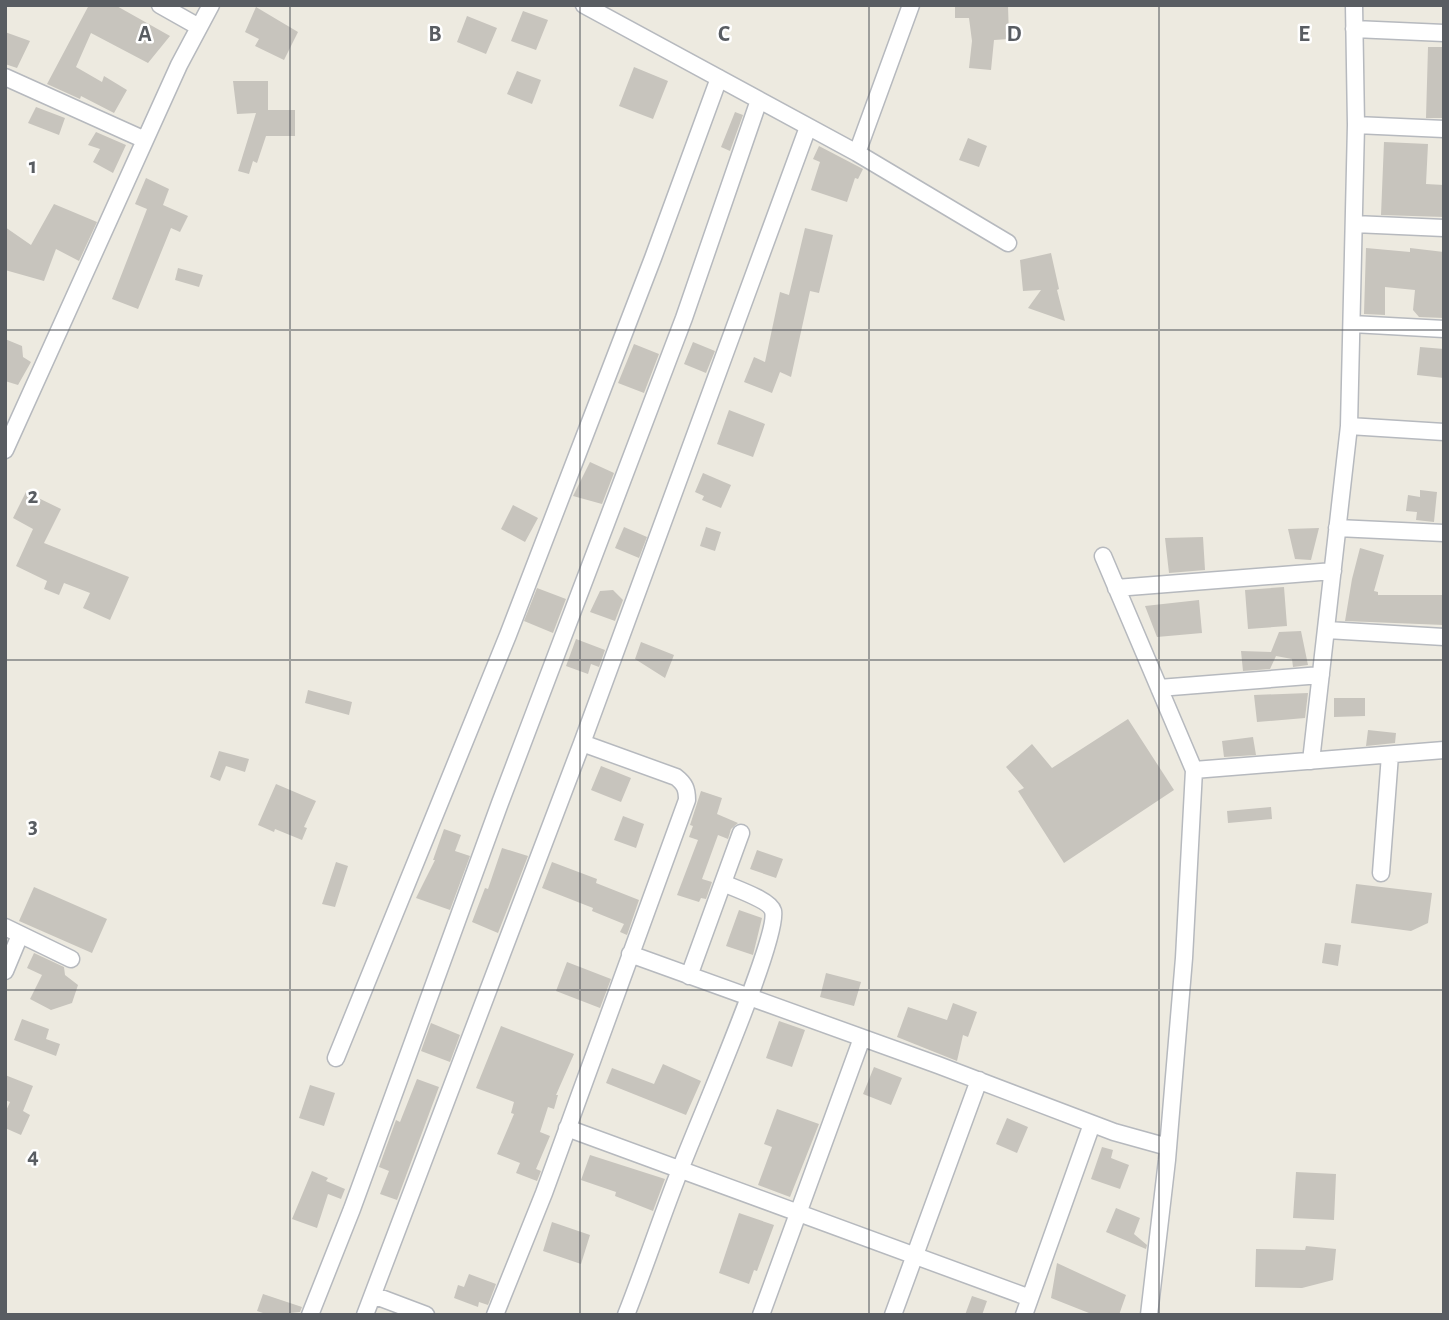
<svg xmlns="http://www.w3.org/2000/svg" width="1449" height="1320" font-family="'Alegreya Sans',sans-serif">
	<style>
		.building { fill: #c7c4bd }
		.lines { fill: none; stroke-linecap: round; stroke-linejoin: round }
		.minor-casing { stroke: #b6b9be; stroke-width: 19 }
		.minor { stroke: #fff; stroke-width: 16 }
		.grid { fill: none; stroke: #595d62; stroke-width: 2; stroke-opacity: 0.55 }
		.grid-label { font-size: 23px; text-anchor: middle; font-weight: bold; fill: #595d62; stroke: #fff; stroke-width: 5; stroke-linejoin: round; paint-order: stroke }
	</style>
	<rect width="100%" height="100%" fill="#edeae0"/>
	<path class="building" d="M89,5H115L170,36L148,63L91,33L76,67L102,82L104,76L127,90L114,113L81,96L80,99L47,84Z
		M955,5H1008L1009,39L994,40L991,70L969,68L972,41L969,18H955Z
		M256,7L298,32L284,60L255,46L259,39L245,32Z
		M523,11L548,20L536,50L511,41Z
		M467,16L497,28L486,54L457,42Z
		M5,32L30,41L17,68L5,64Z
		M1428,47H1444V118H1426Z
		M634,67L668,81L653,119L619,106Z
		M517,71L541,80L532,104L507,94Z
		M233,81H268V110H295V136H266L257,163L253,161L249,174L238,171L256,113L237,114Z
		M36,107L65,118L59,135L28,123Z
		M735,112L743,115L730,151L721,147Z
		M96,132L126,145L113,173L93,162L100,149L88,145Z
		M968,138L987,146L979,167L959,160Z
		M1384,142L1428,144L1426,184L1444,185V217L1381,215Z
		M819,146L863,169L858,179L855,178L847,202L811,190L820,162L813,159Z
		M146,178L169,189L163,205L188,216L180,232L171,228L138,309L112,299L147,209L135,204Z
		M54,204L97,222L79,261L56,249L44,281L5,270V227L31,245Z
		M805,228L833,235L819,293L810,291L791,377L780,372L772,393L744,382L754,357L765,362L780,292L789,295Z
		M1366,248L1410,252V248L1444,252V318L1419,317L1413,310L1415,290L1385,287V315L1364,314Z
		M1051,253L1059,289L1057,290L1065,321L1028,308L1041,290L1023,291L1020,260Z
		M178,268L203,275L199,287L175,280Z
		M5,339L22,346L23,357L31,362L18,385L5,381Z
		M693,342L715,351L706,373L684,364Z
		M634,344L659,354L644,393L618,383Z
		M1420,347L1444,349V378L1417,375Z
		M729,410L765,424L753,457L717,444Z
		M590,462L614,473L602,504L573,496Z
		M703,473L731,485L721,508L702,500L704,496L695,492Z
		M1420,490L1437,492L1434,522L1416,520L1417,512L1406,511L1408,495L1420,497Z
		M26,492L61,509L44,543L129,577L110,620L83,608L90,593L64,583L59,595L44,589L47,581L16,566L33,529L13,518Z
		M513,505L538,518L525,542L501,529Z
		M624,527L647,537L639,558L615,548Z
		M706,527L721,532L715,551L700,546Z
		M1319,528L1311,560L1295,559L1288,529Z
		M1203,537L1205,570L1169,573L1165,538Z
		M1360,548L1384,555L1374,591L1378,592V595H1444V625L1345,621L1352,579Z
		M1284,587L1287,626L1248,629L1245,590Z
		M537,588L566,599L553,633L524,621Z
		M613,590L623,600L615,621L590,612L600,591Z
		M1199,600L1202,633L1157,637L1145,606Z
		M1301,631L1308,665L1293,667L1292,659L1276,656L1270,669L1243,671L1241,651L1271,652L1279,632Z
		M576,639L605,650L599,667L591,664L588,674L566,666Z
		M641,642L674,655L665,678L635,659Z
		M308,690L352,702L349,715L305,703Z
		M1308,693L1305,718L1257,722L1254,695Z
		M1334,698H1365V716L1334,717Z
		M1128,719L1174,790L1064,863L1018,791L1024,788L1006,767L1032,744L1052,768Z
		M1368,730L1396,733L1395,743L1366,746Z
		M1253,737L1256,755L1224,757L1222,741Z
		M219,751L249,759L245,772L226,766L220,781L210,777Z
		M601,766L631,778L621,802L591,790Z
		M276,784L316,801L304,827L307,828L302,840L275,829L274,832L258,825Z
		M701,791L722,798L717,814L738,823L731,829L728,839L718,835L702,879L712,882L706,899L701,898L699,902L677,895L698,840L689,837L693,826L690,825Z
		M1271,807L1272,819L1228,823L1227,811Z
		M623,816L644,824L636,848L614,840Z
		M444,829L461,835L455,851L470,856L450,910L416,898L435,860H433Z
		M502,848L528,856L498,933L472,922L485,888L488,889Z
		M757,850L783,859L776,878L750,869Z
		M336,862L348,866L335,907L322,904Z
		M552,862L597,879L596,883L639,900L627,935L620,932L624,924L592,911L593,908L542,888Z
		M1356,884L1432,893L1428,923L1411,931L1351,923Z
		M34,887L107,919L92,953L19,921Z
		M739,910L762,918L753,955L726,946Z
		M1325,943L1341,945L1338,966L1322,963Z
		M34,953L64,967L65,975L78,985L72,1003L51,1010L30,999L42,975L27,968Z
		M567,962L611,979L600,1008L556,991Z
		M826,973L861,982L854,1006L820,997Z
		M953,1003L977,1012L968,1037L963,1035L957,1061L897,1037L908,1007L947,1020Z
		M22,1019L49,1029L46,1039L60,1044L56,1056L14,1040Z
		M779,1021L805,1030L792,1067L766,1058Z
		M431,1023L460,1035L450,1062L421,1051Z
		M501,1026L574,1054L556,1095H558L554,1109L548,1107L540,1132L550,1136L536,1169L541,1171L537,1181L516,1173L520,1163L497,1154L514,1114L511,1113L514,1102L476,1088Z
		M663,1064L701,1081L686,1115L606,1083L612,1068L654,1084Z
		M874,1067L902,1078L891,1105L863,1094Z
		M5,1075L33,1086L23,1111L30,1115L21,1135L5,1128V1113L10,1102L5,1100Z
		M417,1079L439,1087L397,1200L380,1194L389,1171L379,1167L396,1120L400,1122Z
		M310,1085L335,1093L324,1126L299,1118Z
		M777,1109L819,1124L790,1197L758,1185L772,1147L764,1144Z
		M1007,1118L1028,1127L1017,1153L996,1144Z
		M1102,1147L1113,1150L1111,1158L1129,1165L1120,1189L1091,1179Z
		M590,1155L665,1179L653,1211L615,1196L616,1192L581,1180Z
		M312,1171L328,1178L326,1181L345,1189L341,1199L328,1194L317,1228L292,1219Z
		M1296,1172L1336,1174L1334,1220L1293,1218Z
		M1116,1208L1140,1218L1134,1234L1147,1245L1146,1249L1106,1232Z
		M739,1213L774,1225L757,1271L754,1270L749,1284L719,1273Z
		M552,1222L590,1235L581,1264L543,1251Z
		M1306,1246L1336,1249L1333,1280L1302,1288L1255,1287L1256,1249L1305,1250Z
		M1057,1263L1126,1295L1119,1315H1094L1051,1298Z
		M469,1274L496,1284L488,1305L479,1302L478,1307L454,1298L458,1285L464,1287Z
		M263,1294L302,1307L300,1312L269,1315L257,1311Z
		M972,1296L987,1301L982,1315H965Z"/>
	<g class="lines">
		<defs>
			<path id="minor" d="M160,5L199,27
				M584,5L857,153L1008,243
				M1354,29L1444,33
				M5,77L145,140
				M1356,125L1444,129
				M857,153L911,5
				M1354,224L1444,228
				M1352,324L1444,329
				M1349,426L1444,432
				M5,450L179,65L211,5
				M1337,528L1444,533
				M1103,556L1194,770L1184,958L1167,1160L1149,1315
				M1116,588L1333,571
				M1327,630L1444,637
				M1159,688L1321,675
				M1311,761L1349,426L1356,125L1354,5
				M1194,770L1444,750
				M1381,873L1390,755
				M5,927L71,959
				M630,954L938,1065L1114,1132L1168,1147
				M5,971L20,935
				M689,976L741,833
				M336,1058L508,635L653,258L719,78
				M567,1128L1030,1298
				M373,1295L426,1315
				M310,1315L352,1209L500,803L684,318L759,100
				M365,1315L582,743L808,127
				M495,1315L544,1193L687,800C687,789 685,784 676,777L582,743
				M626,1315C645,1267 661,1218 680,1170C694,1132 780,936 773,911C770,900 734,888 723,883
				M761,1315L862,1038
				M893,1315L979,1080
				M1024,1315L1092,1124"/>
		</defs>
		<use href="#minor" class="minor-casing"/>
		<use href="#minor" class="minor"/>
	</g>
	<path class="grid" d="M290,5V1315M580,5V1315M869,5V1315M1159,5V1315M5,330H1444M5,660H1444M5,990H1444"/>
	<g class="grid-label">
		<text x="145" y="41">A</text>
		<text x="435" y="41">B</text>
		<text x="724" y="41">C</text>
		<text x="1014" y="41">D</text>
		<text x="1304" y="41">E</text>
		<text x="33" y="173">1</text>
		<text x="33" y="503">2</text>
		<text x="33" y="833">3</text>
		<text x="33" y="1163">4</text>
	</g>
	<rect width="1449" height="1320" fill="none" stroke="#595d62" stroke-width="14"/>
</svg>
